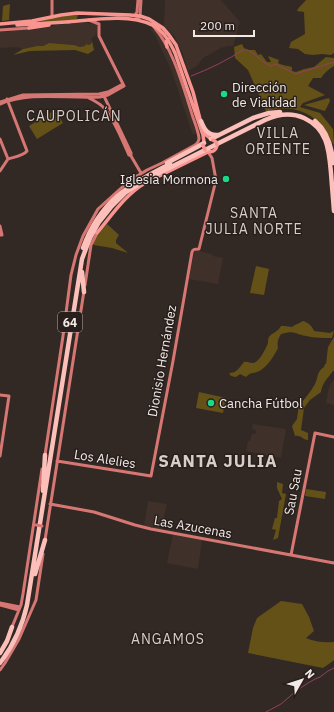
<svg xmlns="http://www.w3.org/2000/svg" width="334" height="712" font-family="'IBM Plex Sans',sans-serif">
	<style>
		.built { fill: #3f3029 }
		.green { fill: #645117 }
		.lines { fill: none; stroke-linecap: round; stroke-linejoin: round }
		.stream { stroke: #94405d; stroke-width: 1 }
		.secondary { stroke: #d77773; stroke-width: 3 }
		.primary { stroke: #f99590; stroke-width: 3.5 }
		.highway { stroke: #fcbfba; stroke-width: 4.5 }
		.secondary-bridge { stroke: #d77773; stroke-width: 3 }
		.primary-bridge { stroke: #f99590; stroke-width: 3.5 }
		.poi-dot { fill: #1ad988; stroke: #281f1c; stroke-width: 1.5 }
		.labels { text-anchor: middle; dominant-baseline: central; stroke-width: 3; stroke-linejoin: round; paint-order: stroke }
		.shield { fill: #281f1c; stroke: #b5aeab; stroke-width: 1 }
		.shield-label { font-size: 12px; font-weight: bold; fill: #f1ebe8 }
		.poi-label { font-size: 13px; fill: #f1ebe8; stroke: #281f1c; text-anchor: start }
		.street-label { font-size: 13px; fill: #f1ebe8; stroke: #281f1c }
		.neighbourhood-label { font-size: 14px; letter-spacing: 1px; fill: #d9cdc8; stroke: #281f1c }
		.district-label { font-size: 17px; font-weight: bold; letter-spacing: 1px; fill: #d9cdc8; stroke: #281f1c }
	</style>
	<rect width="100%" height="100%" fill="#322925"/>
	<path class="built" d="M165,0H221L240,22L233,46H228L221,48L203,58L197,66L188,71L182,52L176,40L175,37L164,25Z
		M86,22L88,23L97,24L98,28L97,34L91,39L92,41L91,44L85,46L80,47L74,45L49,43L43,46H37L23,49L16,47L0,48V32L38,29L58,25Z
		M150,29H154L159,35L169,54L178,75L196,133L193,135L172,72L155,35Z
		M195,250L212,254L213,256L223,258L218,284L189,279L194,252Z
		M334,379V405L326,403L329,387Z
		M253,424L286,429L281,458L246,451L248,441L251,440V435L256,433V430L252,429Z
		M148,501L167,504L161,530L144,526Z
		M173,534L202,539L198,569L167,563Z"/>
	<path class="green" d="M306,0H334V53L331,55L322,54L313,55L305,54L298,49L289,48L291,42L305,34L304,12L297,11C299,6 303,4 306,0Z
		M10,4L9,20L2,21L3,6Z
		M78,14L77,19L73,21L40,22C48,18 68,15 78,14Z
		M92,41L94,50L88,54L75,50L30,51L13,55L23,49L37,46H43L49,43L74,45L80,47L85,46L86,44L88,45L91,44Z
		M242,44L245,50H255L258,55L261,54L267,62H271L268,56L279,60L278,63C283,66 287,65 292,67V71L296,72L304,69L314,67L326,57L334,58V66C329,69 324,73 321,78H313L308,86L325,95L303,103L300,107L320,113L333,129L334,145C329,137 325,128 318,122C304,108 284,106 266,111L248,70L235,58L234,47Z
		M329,98L330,101L325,111L304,105Z
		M55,110L63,123L37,139L29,126Z
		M107,224L119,235L116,240V243L128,253L112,248L94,245L93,244L96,237Z
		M256,266L269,269L264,295L250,293Z
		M303,321C309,323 312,326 314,331L330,333L334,331L332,338C323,338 315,338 306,336C294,334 295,330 281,334C278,339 277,342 278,348C274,356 267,368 257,372C252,374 251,372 246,377L240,374L236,377L231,376L229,373C237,373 239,368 244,362C247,361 250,363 253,363C259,363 266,348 268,343C268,341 268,339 269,337C273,332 278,332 281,326H285L292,327C295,324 299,324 303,321Z
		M334,337V371H333C328,378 322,383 321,392L310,400L304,408L301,430L308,433V440C302,440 302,435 295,436L292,426L297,419L299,405C305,399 311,391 315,384C318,378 317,371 324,367L325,364H326L328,347Z
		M199,392L226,398L223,413L196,408Z
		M277,482L283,484L282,493L286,494L278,538L273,540L276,530L272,529L275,518H277L279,501L282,499L277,488Z
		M306,489L326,492L325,499L305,496Z
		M281,601L302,604L309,617L314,631L306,638C316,642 323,643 334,642V660L333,661L323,668L248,653L253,628L257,618Z"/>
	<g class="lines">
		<path class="stream" d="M191,76C210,69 227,60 245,49C255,52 261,62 271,66L276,64C282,68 289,70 295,74L334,62
			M266,712L281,704L296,691L308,683L315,679L320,677L328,671L334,668"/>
		<path class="secondary" d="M135,15L137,12L138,0
			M52,17V0
			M135,19L139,18L140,16L141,0
			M0,30L29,28
			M103,94L131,153V156
			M89,98C95,101 101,104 105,109C114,119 123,142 129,155L131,156L141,173
			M7,99L27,151C23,156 14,157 8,159
			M0,102L23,95L99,94L108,92L123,84
			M0,104C31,91 66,99 100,97L108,95L124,86L99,36V24L89,20
			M0,139L8,159
			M0,171L8,159
			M0,226L2,235H0
			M85,285L91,245L97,233
			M0,395L9,396L0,456
			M45,455L63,336L71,275L76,255L83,236L98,209L129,181L147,170L162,163L195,145C198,143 199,141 199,138C198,129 193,119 191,111C182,83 173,49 154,27
			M57,461L151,476L173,361L192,252C193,249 195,249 199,249L216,180L212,158L208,152
			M50,504L94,512L135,525L151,529L334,563
			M45,540L84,291
			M291,555L315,433L334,437
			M0,603L20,607
			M0,605L19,610
			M12,627L21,605L23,594L42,469
			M0,670L5,663L19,639L36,600L43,554"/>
		<path class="primary" d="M0,24L32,21L61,15L77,13L130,15L140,16L149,19L163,28L169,35L176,45L193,92L201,123
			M17,25C34,24 50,23 66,22C91,20 130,13 152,25C163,30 170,42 175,53L203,135L204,142
			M29,28L49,25
			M167,47L166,42L168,39
			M203,129L206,135L211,139
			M206,151C212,153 216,151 217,145
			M97,233C112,215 125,195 145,183L208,152"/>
		<path class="highway" d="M201,121C204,129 208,136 218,135
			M315,121C328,132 332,147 333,163
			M211,139L253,118L269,113L280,112
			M167,163L197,147L204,143
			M83,248C100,201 128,185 170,164
			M82,272L84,292
			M43,491L45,455
			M35,574L45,540
			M0,653L7,641L12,627
			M0,663C13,646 22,627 27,605L82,259L90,238L99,222L111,207L126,192L145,180L265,120C278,114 291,112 304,118C328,129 329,151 331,173C332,186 333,198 334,211"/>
		<path class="secondary-bridge" d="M36,525L42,526"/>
		<path class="primary-bridge" d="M213,140L216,142L217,145
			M203,145L205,150"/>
	</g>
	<g class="poi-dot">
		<circle cx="224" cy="94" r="4"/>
		<circle cx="226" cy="179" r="4"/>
		<circle cx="211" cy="403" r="4"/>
	</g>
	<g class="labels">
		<rect class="shield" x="58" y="312" width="24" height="20" rx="3"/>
		<g class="shield-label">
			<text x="70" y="322">64</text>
		</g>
		<g class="poi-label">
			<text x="232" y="87">Dirección<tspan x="232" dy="15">de Vialidad</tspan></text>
			<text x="218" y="179" text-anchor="end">Iglesia Mormona</text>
			<text x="219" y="403">Cancha Fútbol</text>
		</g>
		<g class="street-label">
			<text transform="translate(162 361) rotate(-80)">Dionisio Hernández</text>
			<text transform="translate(105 459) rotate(9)">Los Alelies</text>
			<text transform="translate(293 492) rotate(-79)">Sau Sau</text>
			<text transform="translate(193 527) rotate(10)">Las Azucenas</text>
		</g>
		<g class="neighbourhood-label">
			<text x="74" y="116">CAUPOLICÁN</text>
			<text x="278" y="133">VILLA<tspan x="278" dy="16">ORIENTE</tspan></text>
			<text x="254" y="213">SANTA<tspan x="254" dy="16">JULIA NORTE</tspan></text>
			<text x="168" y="639">ANGAMOS</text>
		</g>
		<g class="district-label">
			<text x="218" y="461">SANTA JULIA</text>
		</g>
	</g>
	<g transform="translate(302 680) rotate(51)" stroke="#281f1c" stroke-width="3" paint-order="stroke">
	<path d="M0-3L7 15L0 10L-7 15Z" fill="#f1ebe8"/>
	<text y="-6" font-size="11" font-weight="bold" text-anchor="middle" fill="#f1ebe8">N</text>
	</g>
	<path d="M194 30v6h60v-6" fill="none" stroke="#f1ebe8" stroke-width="2"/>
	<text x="200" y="30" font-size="12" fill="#f1ebe8" stroke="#281f1c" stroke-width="3" paint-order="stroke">200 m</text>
</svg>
